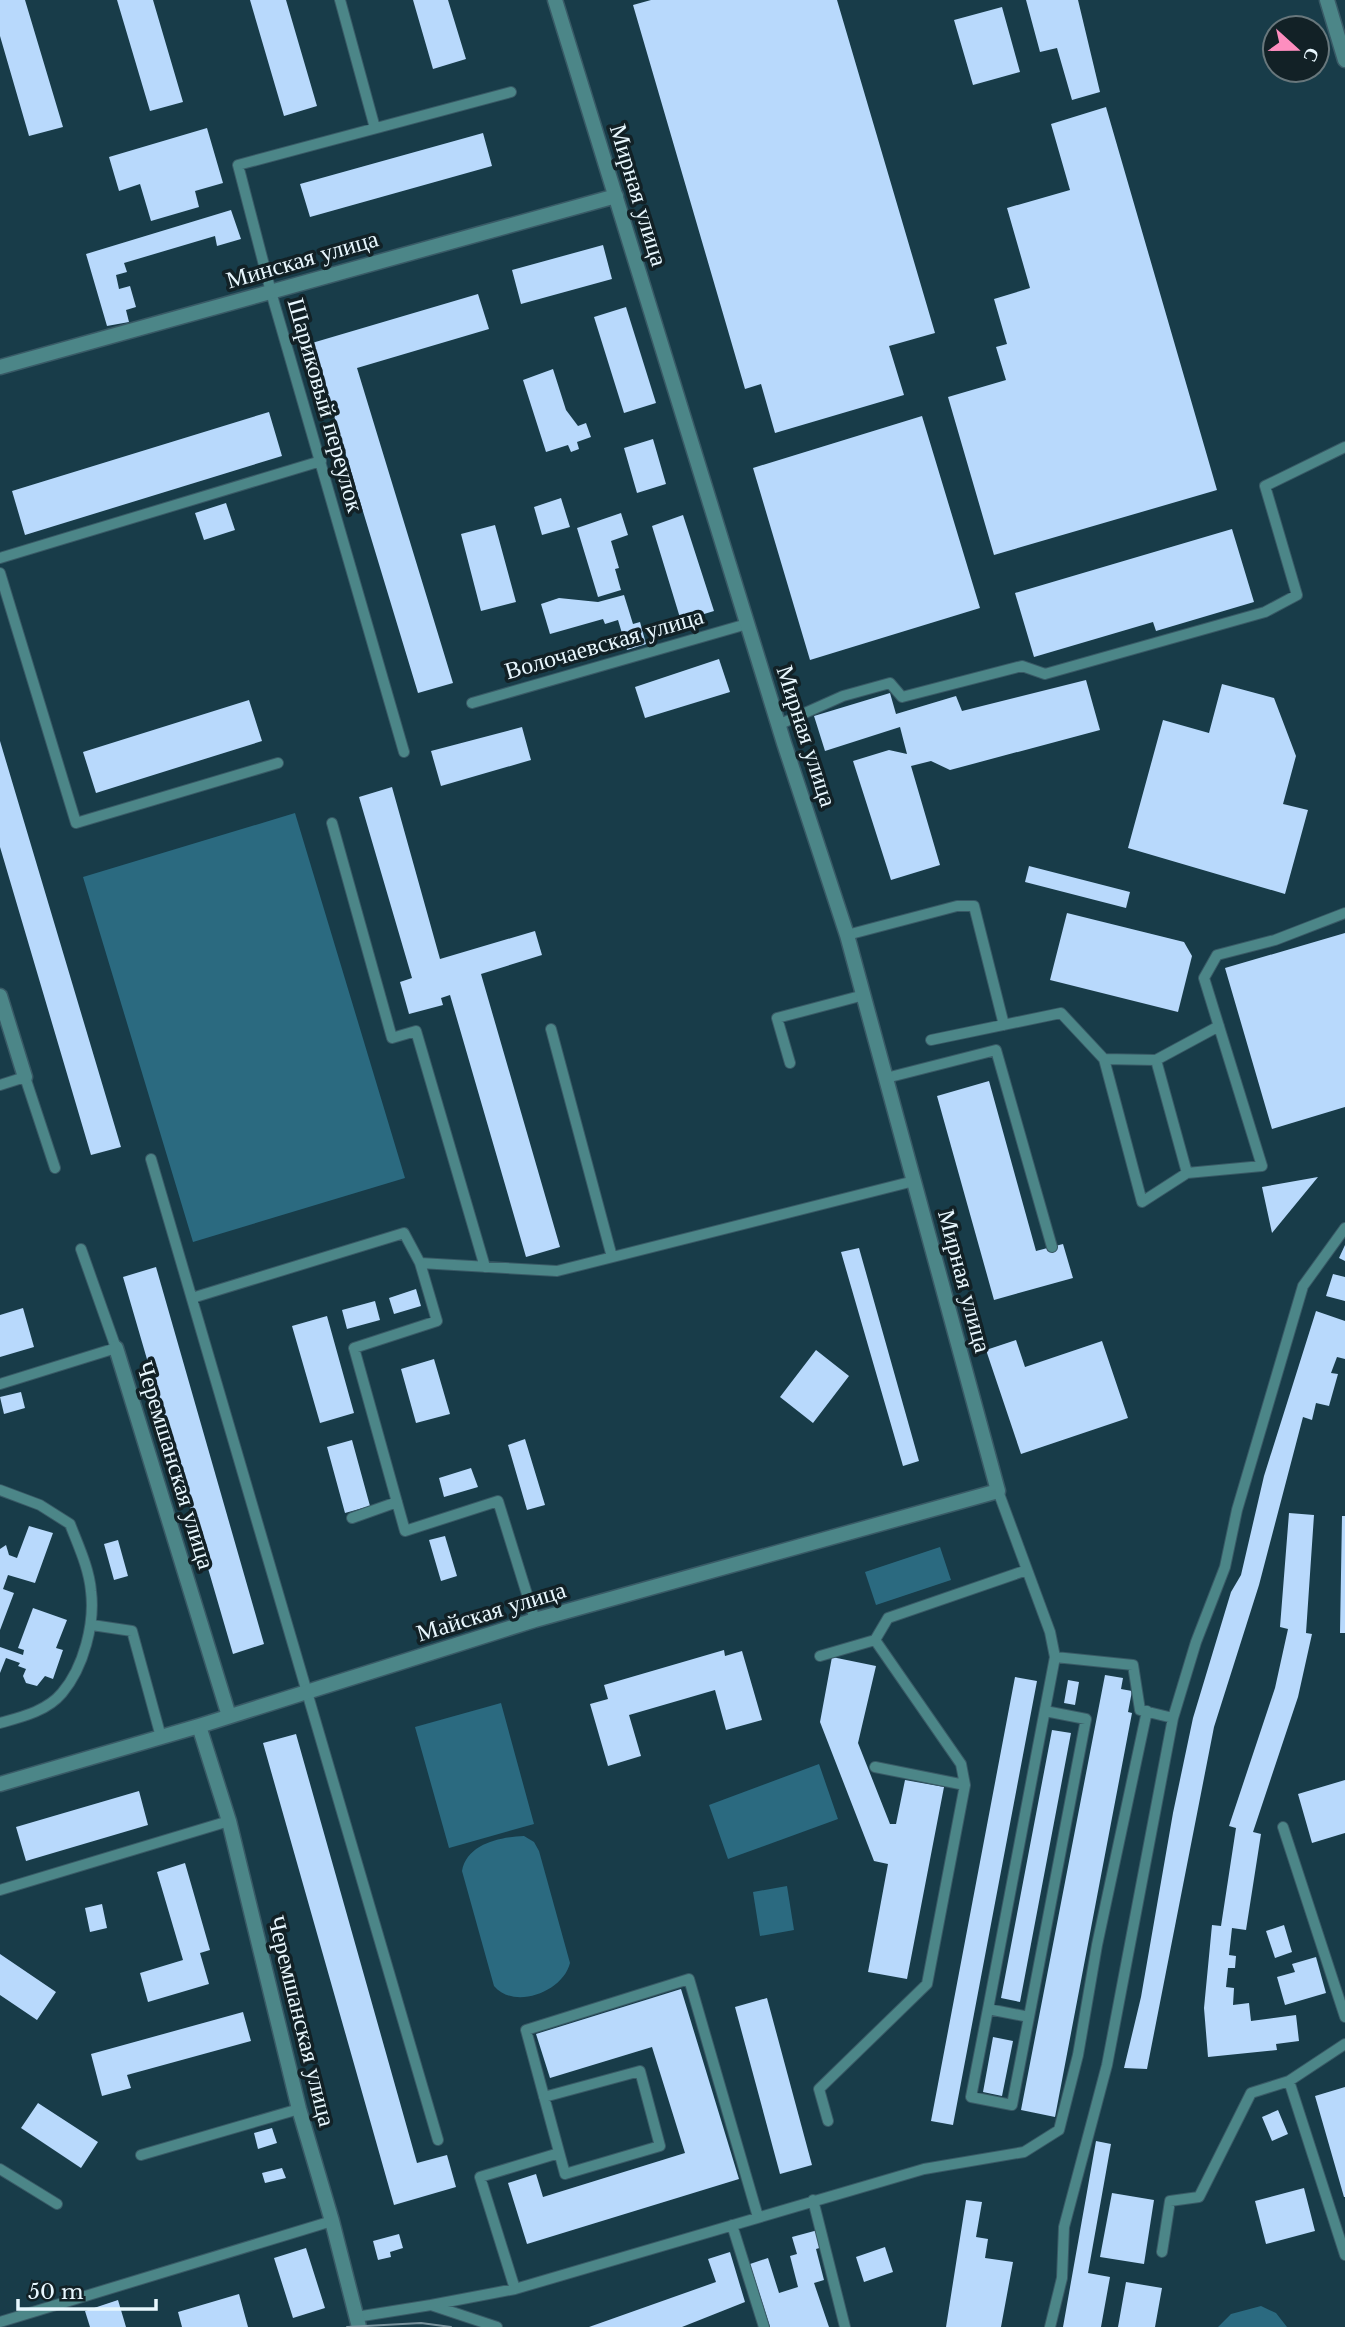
<svg xmlns="http://www.w3.org/2000/svg" width="1345" height="2327" font-family="'Libre Baskerville',serif">
	<style>
		.green { fill: #2b6a80 }
		.building { fill: #b8d9fc }
		.lines { fill: none; stroke-linecap: round; stroke-linejoin: round }
		.service-casing { stroke: #395a66; stroke-width: 12 }
		.minor-casing { stroke: #395a66; stroke-width: 17 }
		.service { stroke: #4c8688; stroke-width: 10 }
		.minor { stroke: #4c8688; stroke-width: 14 }
		.tram { stroke: #79939d; stroke-width: 2 }
		.labels { text-anchor: middle; dominant-baseline: central; stroke-width: 7; stroke-linejoin: round; paint-order: stroke }
		.street-label { font-size: 24px; fill: #e8f7fe; stroke: #122126 }
	</style>
	<rect width="100%" height="100%" fill="#183c49"/>
	<path class="green" d="M295,813L405,1178L193,1242L83,877Z
		M940,1547L951,1580L876,1605L865,1572Z
		M501,1703L534,1824L449,1848L415,1727Z
		M819,1764L838,1819L728,1859L709,1805Z
		M524,1836L534,1842L539,1851L570,1963C563,1992 514,2010 494,1986L462,1871C467,1844 499,1837 524,1836Z
		M787,1886L794,1930L760,1936L753,1892Z
		M1261,2306L1276,2313L1287,2327H1218L1231,2314Z"/>
	<path class="building" d="M0,0H25L63,127L29,136L0,36Z
		M117,0H153L183,102L150,111Z
		M250,0H286L317,106L284,116Z
		M413,0H448L466,59L433,69Z
		M651,0H837L935,333L889,346L904,395L775,433L761,384L745,389L633,5Z
		M1026,0H1078L1100,92L1072,100L1057,48L1040,52Z
		M1002,7L1020,72L973,85L954,20Z
		M1106,107L1217,490L994,555L948,397L1006,380L996,347L1007,344L994,299L1030,288L1007,208L1070,190L1051,124Z
		M207,128L223,183L195,191L199,207L151,221L140,184L119,191L109,157Z
		M483,133L492,166L310,217L300,184Z
		M231,210L241,239L217,246L215,236L124,263L127,272L116,275L119,289L130,286L136,307L126,310L129,322L107,326L86,254Z
		M603,245L612,279L521,304L512,270Z
		M478,294L489,329L357,368L453,683L418,693L312,343Z
		M626,307L656,403L624,413L594,317Z
		M553,369L566,410L578,426L586,423L591,437L577,442L579,449L571,452L568,445L546,452L523,380Z
		M269,412L282,456L25,535L12,491Z
		M922,416L980,608L810,660L753,468Z
		M653,439L666,484L637,493L624,448Z
		M561,498L570,527L542,535L534,507Z
		M226,503L235,530L204,540L195,513Z
		M621,513L628,535L611,541L619,568L615,569L621,590L598,597L577,528Z
		M683,515L714,611L681,621L652,526Z
		M495,525L516,602L481,611L461,534Z
		M1232,529L1254,602L1156,631L1153,622L1034,657L1015,593Z
		M624,595L633,624L640,622L646,644L627,650L618,620L605,624L603,619L550,634L541,604L559,598L598,602Z
		M719,659L730,692L645,718L635,687Z
		M1086,680L1100,730L950,770L931,761L911,766L940,865L891,880L853,761L889,750L907,754L900,727L825,751L814,716L890,693L896,714L956,696L962,711Z
		M1222,684L1274,698L1296,756L1283,804L1308,810L1285,894L1128,848L1163,720L1209,733Z
		M249,700L262,741L96,793L83,752Z
		M522,727L531,760L441,786L431,751Z
		M0,741L121,1147L91,1155L0,847Z
		M392,787L440,959L535,931L542,955L481,974L560,1247L526,1257L450,995L441,998L443,1005L409,1014L400,982L412,978L359,797Z
		M1029,866L1130,892L1126,908L1025,882Z
		M1067,913L1184,942L1192,956L1178,1012L1050,980Z
		M1345,933V1107L1272,1129L1225,968Z
		M989,1081L1036,1251L1063,1244L1073,1278L994,1300L937,1096Z
		M1318,1177L1272,1233L1262,1187Z
		M1345,1245V1261L1339,1258Z
		M859,1248L919,1461L903,1466L841,1252Z
		M156,1267L264,1644L233,1654L123,1277Z
		M1333,1274L1345,1277V1301L1326,1296Z
		M416,1289L421,1306L394,1314L389,1298Z
		M375,1301L380,1320L347,1329L342,1310Z
		M23,1308L34,1347L0,1357V1315Z
		M1316,1311L1345,1321V1359L1337,1357L1331,1373L1338,1374L1329,1406L1316,1403L1312,1420L1303,1417L1259,1585L1214,1727L1147,2069L1124,2068L1141,1997L1173,1813L1193,1718L1231,1592L1241,1575L1264,1476Z
		M327,1316L354,1413L320,1423L292,1326Z
		M1016,1340L1025,1367L1102,1341L1128,1418L1021,1454L986,1350Z
		M816,1350L849,1376L813,1423L780,1397Z
		M434,1359L450,1414L416,1423L401,1369Z
		M21,1392L25,1408L4,1414L0,1397Z
		M525,1439L545,1505L527,1510L508,1445Z
		M352,1440L370,1506L345,1513L327,1447Z
		M471,1468L478,1487L444,1497L439,1478Z
		M1289,1513L1314,1515L1306,1633L1312,1634L1298,1697L1253,1832L1261,1834L1246,1930L1232,1928L1229,1955L1236,1956L1235,1968H1228L1226,1987L1234,1988L1233,2005L1249,2003L1251,2021L1296,2015L1299,2041L1276,2044L1277,2050L1208,2057L1204,2008L1212,1925L1221,1926L1236,1828L1229,1826L1275,1688L1288,1629L1280,1627Z
		M1342,1516H1345V1633H1340Z
		M29,1526L53,1533L35,1583L8,1575L3,1589L14,1593L0,1630V1549L6,1545L9,1555L17,1558Z
		M445,1536L457,1576L441,1581L429,1540Z
		M118,1540L128,1576L114,1580L104,1544Z
		M33,1608L67,1620L56,1648L63,1650L53,1679L45,1676L37,1686L26,1683L23,1676L26,1669L18,1666L20,1663L6,1658L0,1673V1647L23,1655L24,1650L18,1648Z
		M724,1650L725,1656L742,1651L762,1720L726,1730L715,1690L629,1715L641,1756L608,1766L590,1704L608,1699L604,1685Z
		M832,1657L876,1666L858,1743L890,1824H896L905,1780L944,1787L907,1979L868,1972L888,1864L874,1861L820,1722Z
		M1105,1675L1123,1678L1121,1689L1132,1691L1128,1712L1132,1713L1055,2117L1021,2110Z
		M1015,1677L1037,1681L953,2125L931,2121Z
		M1068,1680L1079,1682L1075,1705L1064,1703Z
		M1052,1730L1071,1733L1020,2002L1001,1998Z
		M296,1734L417,2163L447,2155L456,2187L394,2205L263,1743Z
		M1345,1780V1833L1312,1843L1298,1794Z
		M139,1791L148,1825L26,1861L16,1827Z
		M185,1863L210,1950L200,1953L209,1984L148,2002L140,1973L183,1960L157,1872Z
		M102,1904L107,1928L90,1932L85,1908Z
		M1284,1925L1292,1952L1275,1958L1266,1931Z
		M0,1954L56,1992L37,2020L0,1995Z
		M1316,1957L1326,1993L1285,2005L1277,1977L1295,1972L1292,1964Z
		M681,1989L739,2179L527,2244L508,2183L536,2174L543,2197L685,2153L652,2047L550,2078L536,2034Z
		M767,1998L812,2165L780,2174L735,2007Z
		M243,2012L251,2041L127,2075L131,2088L102,2096L91,2054Z
		M993,2037L1013,2041L1002,2096L983,2092Z
		M1345,2087V2197H1344L1315,2096Z
		M38,2103L98,2142L81,2168L21,2128Z
		M1278,2110L1288,2134L1272,2141L1262,2117Z
		M272,2128L277,2143L258,2149L254,2133Z
		M1096,2141L1111,2144L1088,2273L1110,2277L1101,2327H1063Z
		M282,2168L286,2178L265,2183L262,2173Z
		M1304,2188L1315,2231L1266,2244L1255,2201Z
		M1112,2193L1154,2200L1144,2264L1100,2257Z
		M966,2200L982,2202L976,2237L988,2239L985,2258L1013,2262L1001,2327H946Z
		M818,2230L823,2247L816,2249L824,2280L814,2283L829,2327H770L750,2264L768,2258L779,2293L798,2287L790,2256L797,2254L792,2237Z
		M399,2234L403,2248L390,2252L391,2257L378,2260L373,2241Z
		M885,2247L893,2272L864,2282L856,2257Z
		M306,2248L325,2308L293,2318L274,2258Z
		M730,2252L745,2302L682,2327H589L716,2282L708,2259Z
		M1126,2282L1162,2288L1155,2327H1118Z
		M239,2294L248,2327H182L178,2312Z
		M118,2300L126,2327H90L85,2311Z"/>
	<g class="lines">
		<defs>
			<path id="service" d="M340,0L375,128
				M0,558L321,461
				M0,573L76,823L278,763
				M472,703L747,624
				M778,725L843,696L890,683L902,697L1022,666L1045,674L1265,612L1297,595L1265,486L1345,447
				M404,752L271,292L238,165L511,92
				M332,823L392,1038L416,1031L485,1267
				M847,935L957,906H974L1004,1025
				M551,1029L612,1257
				M931,1040L1061,1013L1104,1059L1156,1060L1219,1026
				M1104,1059L1142,1202L1187,1173L1262,1166L1204,978L1217,955L1275,940L1345,913
				M1156,1060L1187,1173
				M790,1063L777,1018L864,995
				M886,1078L996,1050L1052,1247
				M0,1085L25,1077L55,1168
				M151,1159L438,2140
				M420,1263L437,1321L354,1348L405,1531L498,1501L535,1620
				M192,1298L404,1233L420,1263L557,1271L914,1181
				M0,1384L116,1348L81,1249
				M0,1490L40,1505L70,1524C78,1545 89,1568 91,1591C95,1623 84,1667 62,1693C47,1711 22,1717 0,1723
				M998,1491L1050,1632L1055,1657L1133,1665L1140,1710L1173,1718
				M352,1518L397,1502
				M92,1625L132,1631L161,1737
				M820,1656L875,1640
				M1045,1711L1086,1719L1029,2017L988,2009L1055,1657
				M875,1767L965,1785
				M1283,1827L1345,2017
				M0,1890L229,1821
				M988,2009L971,2097L1012,2105L1029,2017
				M1289,2081L1345,2255
				M544,2097L640,2071L660,2146L565,2174L526,2030L689,1979L758,2217
				M828,2121L819,2089L927,1984L965,1785L961,1764L875,1640L888,1618L1027,1570
				M141,2155L299,2109
				M0,2169L57,2204
				M813,2200L845,2327
				M732,2225L764,2327
				M1162,2252L1170,2201L1199,2197L1251,2093L1289,2081L1345,2044
				M515,2289L480,2177L559,2153
				M431,2305L515,2289L924,2169L1024,2152L1059,2130L1078,2055L1097,1945L1147,1711
				M356,2317L431,2305L497,2327
				M0,2322L332,2221
				M1050,2327L1062,2278L1064,2227L1107,2065L1173,1718L1196,1642L1225,1567L1237,1510L1303,1286L1345,1228"/>
			<path id="minor" d="M1327,0L1345,60
				M0,367L616,196
				M0,996L25,1077
				M116,1348L229,1716
				M199,1726L229,1821L299,2109L332,2221L359,2327
				M0,1784L199,1726L535,1620L998,1491L847,935L784,743L555,0"/>
		</defs>
		<use href="#service" class="service-casing"/>
		<use href="#minor" class="minor-casing"/>
		<use href="#service" class="service"/>
		<use href="#minor" class="minor"/>
		<path class="tram" d="M347,2327L421,2323L451,2327"/>
	</g>
	<g class="labels">
		<g class="street-label">
			<text transform="translate(639 195) rotate(73)">Мирная улица</text>
			<text transform="translate(302 259) rotate(-16)">Минская улица</text>
			<text transform="translate(326 405) rotate(74)">Шариковый переулок</text>
			<text transform="translate(604 643) rotate(-16)">Волочаевская улица</text>
			<text transform="translate(807 736) rotate(72)">Мирная улица</text>
			<text transform="translate(965 1281) rotate(75)">Мирная улица</text>
			<text transform="translate(176 1465) rotate(73)">Черемшанская улица</text>
			<text transform="translate(491 1611) rotate(-17)">Майская улица</text>
			<text transform="translate(302 2021) rotate(76)">Черемшанская улица</text>
		</g>
	</g>
	<g transform="translate(1296 49) rotate(111)"><circle r="33" fill="#122126" stroke="#68777c" stroke-width="2"/>
	<path d="M0-5L12 26L0 18L-12 26Z" fill="#fd8ebf"/>
	<text y="-10" font-size="19" font-weight="bold" text-anchor="middle" fill="#e8f7fe">С</text>
	</g>
	<path d="M18 2299v10h138v-10" fill="none" stroke="#e8f7fe" stroke-width="3.5"/>
	<text x="28" y="2299" font-size="21" fill="#e8f7fe" stroke="#122126" stroke-width="5" paint-order="stroke">50 m</text>
</svg>
